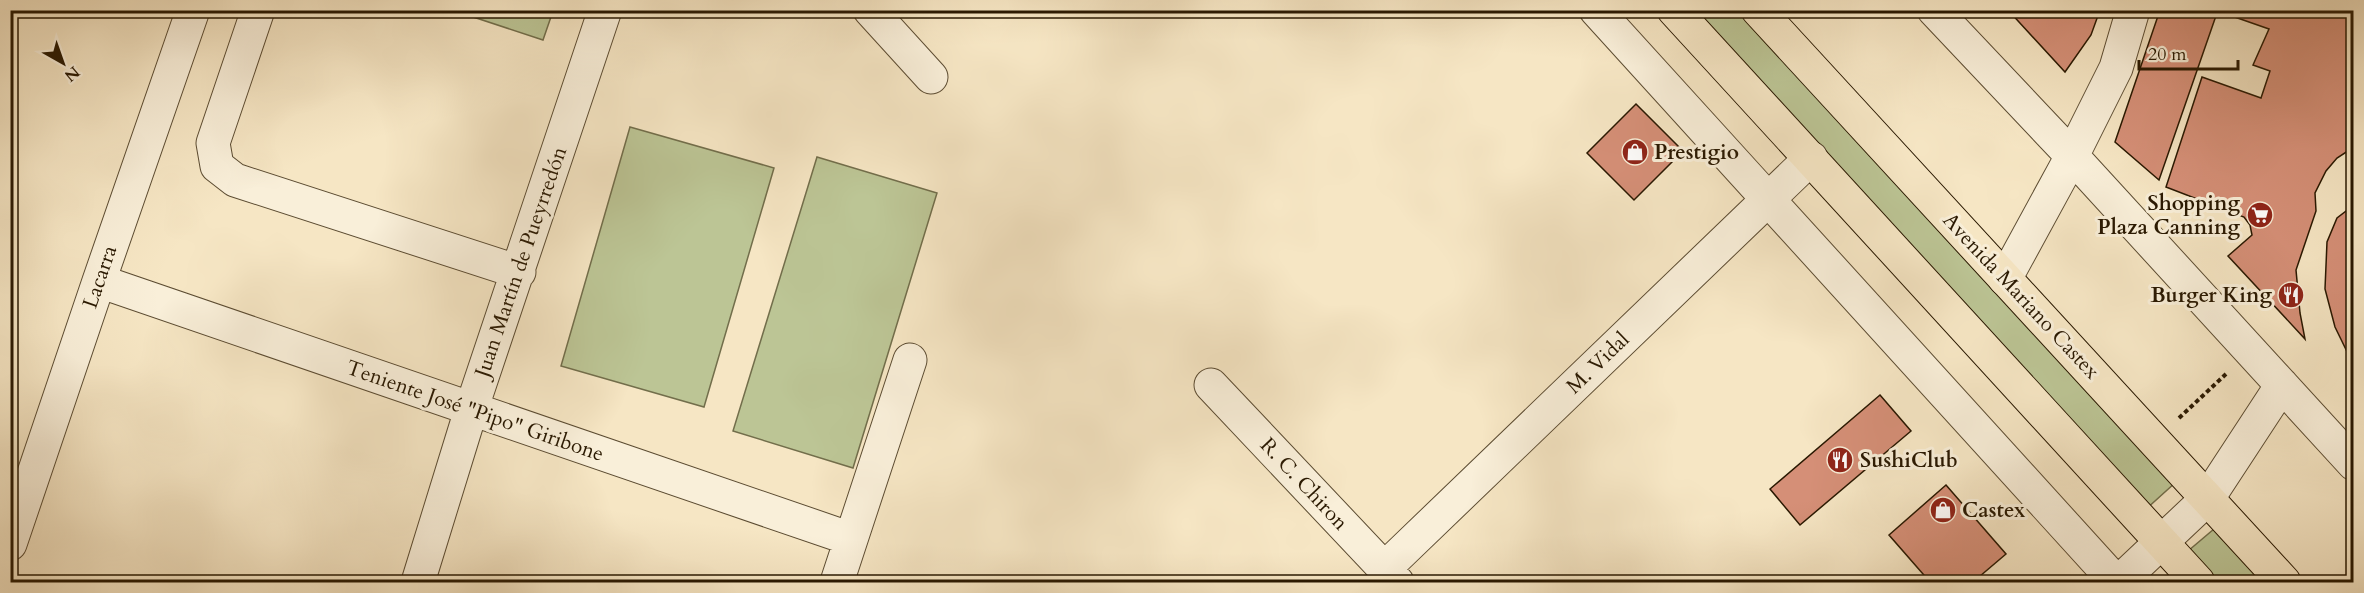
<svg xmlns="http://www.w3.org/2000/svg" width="2364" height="593" font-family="Cardo,serif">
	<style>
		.green { fill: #bcc595; stroke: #726e4b; stroke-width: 1.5 }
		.building { fill: #d58f77; stroke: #291801; stroke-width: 1.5 }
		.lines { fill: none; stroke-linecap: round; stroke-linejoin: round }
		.minor-casing { stroke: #5c4c32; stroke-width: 35 }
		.highway-casing { stroke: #291801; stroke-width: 35 }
		.path { stroke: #291801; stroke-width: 4; stroke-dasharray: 4.5 3; stroke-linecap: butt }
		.minor { stroke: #f9efd9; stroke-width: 33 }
		.highway { stroke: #f6e6c4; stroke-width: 33 }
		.labels { text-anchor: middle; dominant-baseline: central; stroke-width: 6; stroke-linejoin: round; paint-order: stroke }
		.poi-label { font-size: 21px; font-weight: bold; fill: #291801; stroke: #f9efd9; text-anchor: start }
		.street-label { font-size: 21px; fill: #291801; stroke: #f9efd9 }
	</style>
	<rect width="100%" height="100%" fill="#f6e6c4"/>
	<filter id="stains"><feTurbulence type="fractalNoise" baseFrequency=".00333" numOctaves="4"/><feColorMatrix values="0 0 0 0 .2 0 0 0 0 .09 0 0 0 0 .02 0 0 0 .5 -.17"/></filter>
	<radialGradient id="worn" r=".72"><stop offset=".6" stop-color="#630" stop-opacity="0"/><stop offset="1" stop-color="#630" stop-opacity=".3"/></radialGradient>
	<path class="green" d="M455,11H553L543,40Z
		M1687,11H1740L2176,482L2145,510Z
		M630,127L774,168L704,407L561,366Z
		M817,157L937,193L853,468L733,431Z
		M2214,529L2263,582H2218L2188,551Z"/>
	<path class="building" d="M2008,10H2100L2091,35L2065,72Z
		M2160,10H2218L2159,180L2115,142Z
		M2227,10H2354V147L2337,158L2326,171L2315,193L2316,211L2296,270L2300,313L2305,339L2228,256L2252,235L2250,225L2244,217L2166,187L2202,77L2261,98L2270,71L2253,65L2269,29L2226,14Z
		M1636,104L1683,151L1634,200L1587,153Z
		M2354,205V366L2335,327L2325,289L2327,242L2337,218Z
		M1880,395L1911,431L1800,525L1770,489Z
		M1946,485L2006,554L1973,582H1930L1889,535Z"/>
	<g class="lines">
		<defs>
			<path id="minor" d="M258,10L213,143L217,166L235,180L519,272
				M870,10L931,77
				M1596,10L2116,582
				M1934,10L2072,156L2354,464
				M2005,279L2072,156L2116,68L2133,10
				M99,281L851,539
				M1211,385L1397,582
				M10,544L99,281L193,10
				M1384,569L1811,158
				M418,582L471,410L605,10
				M837,582L910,360
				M2119,582L2208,498L2282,385"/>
			<path id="highway" d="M1674,10L2198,582
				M1758,10L2284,582"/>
		</defs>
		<use href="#minor" class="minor-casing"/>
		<use href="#highway" class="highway-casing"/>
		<path class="path" d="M2179,418L2226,374"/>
		<use href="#minor" class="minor"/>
		<use href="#highway" class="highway"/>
	</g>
	<defs>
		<symbol id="shop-disc" viewBox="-11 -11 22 22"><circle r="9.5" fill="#8f2418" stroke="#f9efd9"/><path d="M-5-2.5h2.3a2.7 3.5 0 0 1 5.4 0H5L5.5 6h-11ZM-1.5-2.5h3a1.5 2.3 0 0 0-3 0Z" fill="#fff"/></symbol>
		<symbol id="supermarket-disc" viewBox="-11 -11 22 22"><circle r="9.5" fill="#8f2418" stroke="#f9efd9"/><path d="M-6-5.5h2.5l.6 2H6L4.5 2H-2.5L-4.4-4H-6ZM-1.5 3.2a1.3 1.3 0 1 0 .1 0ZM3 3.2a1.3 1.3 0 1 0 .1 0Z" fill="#fff"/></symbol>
		<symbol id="restaurant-disc" viewBox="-11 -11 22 22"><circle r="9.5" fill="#8f2418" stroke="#f9efd9"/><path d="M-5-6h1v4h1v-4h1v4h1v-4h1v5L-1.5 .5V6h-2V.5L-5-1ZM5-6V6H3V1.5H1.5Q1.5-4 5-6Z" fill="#fff"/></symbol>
	</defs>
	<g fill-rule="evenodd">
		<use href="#shop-disc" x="1620" y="137" width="30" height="30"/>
		<use href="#supermarket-disc" x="2245" y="200" width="30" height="30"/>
		<use href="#restaurant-disc" x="2276" y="280" width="30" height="30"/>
		<use href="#restaurant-disc" x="1825" y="445" width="30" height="30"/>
		<use href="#shop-disc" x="1928" y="495" width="30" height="30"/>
	</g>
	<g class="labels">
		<g class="poi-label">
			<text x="1654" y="152">Prestigio</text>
			<text x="2240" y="203" text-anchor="end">Shopping<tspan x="2240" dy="24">Plaza Canning</tspan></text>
			<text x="2272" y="295" text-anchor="end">Burger King</text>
			<text x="1860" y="460">SushiClub</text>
			<text x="1962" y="510">Castex</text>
		</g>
		<g class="street-label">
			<text transform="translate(521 262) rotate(-71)">Juan Martín de Pueyrredón</text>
			<text transform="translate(100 277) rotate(-71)">Lacarra</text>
			<text transform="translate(2021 296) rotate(47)">Avenida Mariano Castex</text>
			<text transform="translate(1598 363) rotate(-44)">M. Vidal</text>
			<text transform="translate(475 411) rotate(19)">Teniente José "Pipo" Giribone</text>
			<text transform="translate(1304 484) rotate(47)">R. C. Chiron</text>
		</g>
	</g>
	<rect width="2364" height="593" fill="none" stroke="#f6e6c4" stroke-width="36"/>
	<rect x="12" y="12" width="2340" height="569" fill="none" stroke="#291801" stroke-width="3"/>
	<rect x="18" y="18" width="2328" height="557" fill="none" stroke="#291801" stroke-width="1.5"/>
	<g transform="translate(63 63) rotate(140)" stroke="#f9efd9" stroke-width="4.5" paint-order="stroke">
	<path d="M0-4.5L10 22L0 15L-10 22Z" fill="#291801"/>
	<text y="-9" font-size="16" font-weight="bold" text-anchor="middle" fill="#291801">N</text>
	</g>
	<path d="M2139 60v9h99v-9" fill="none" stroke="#291801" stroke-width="3"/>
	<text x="2148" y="60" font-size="18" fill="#291801" stroke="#f9efd9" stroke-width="4.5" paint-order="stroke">20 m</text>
	<rect width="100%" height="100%" filter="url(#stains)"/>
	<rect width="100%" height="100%" fill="url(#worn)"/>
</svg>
